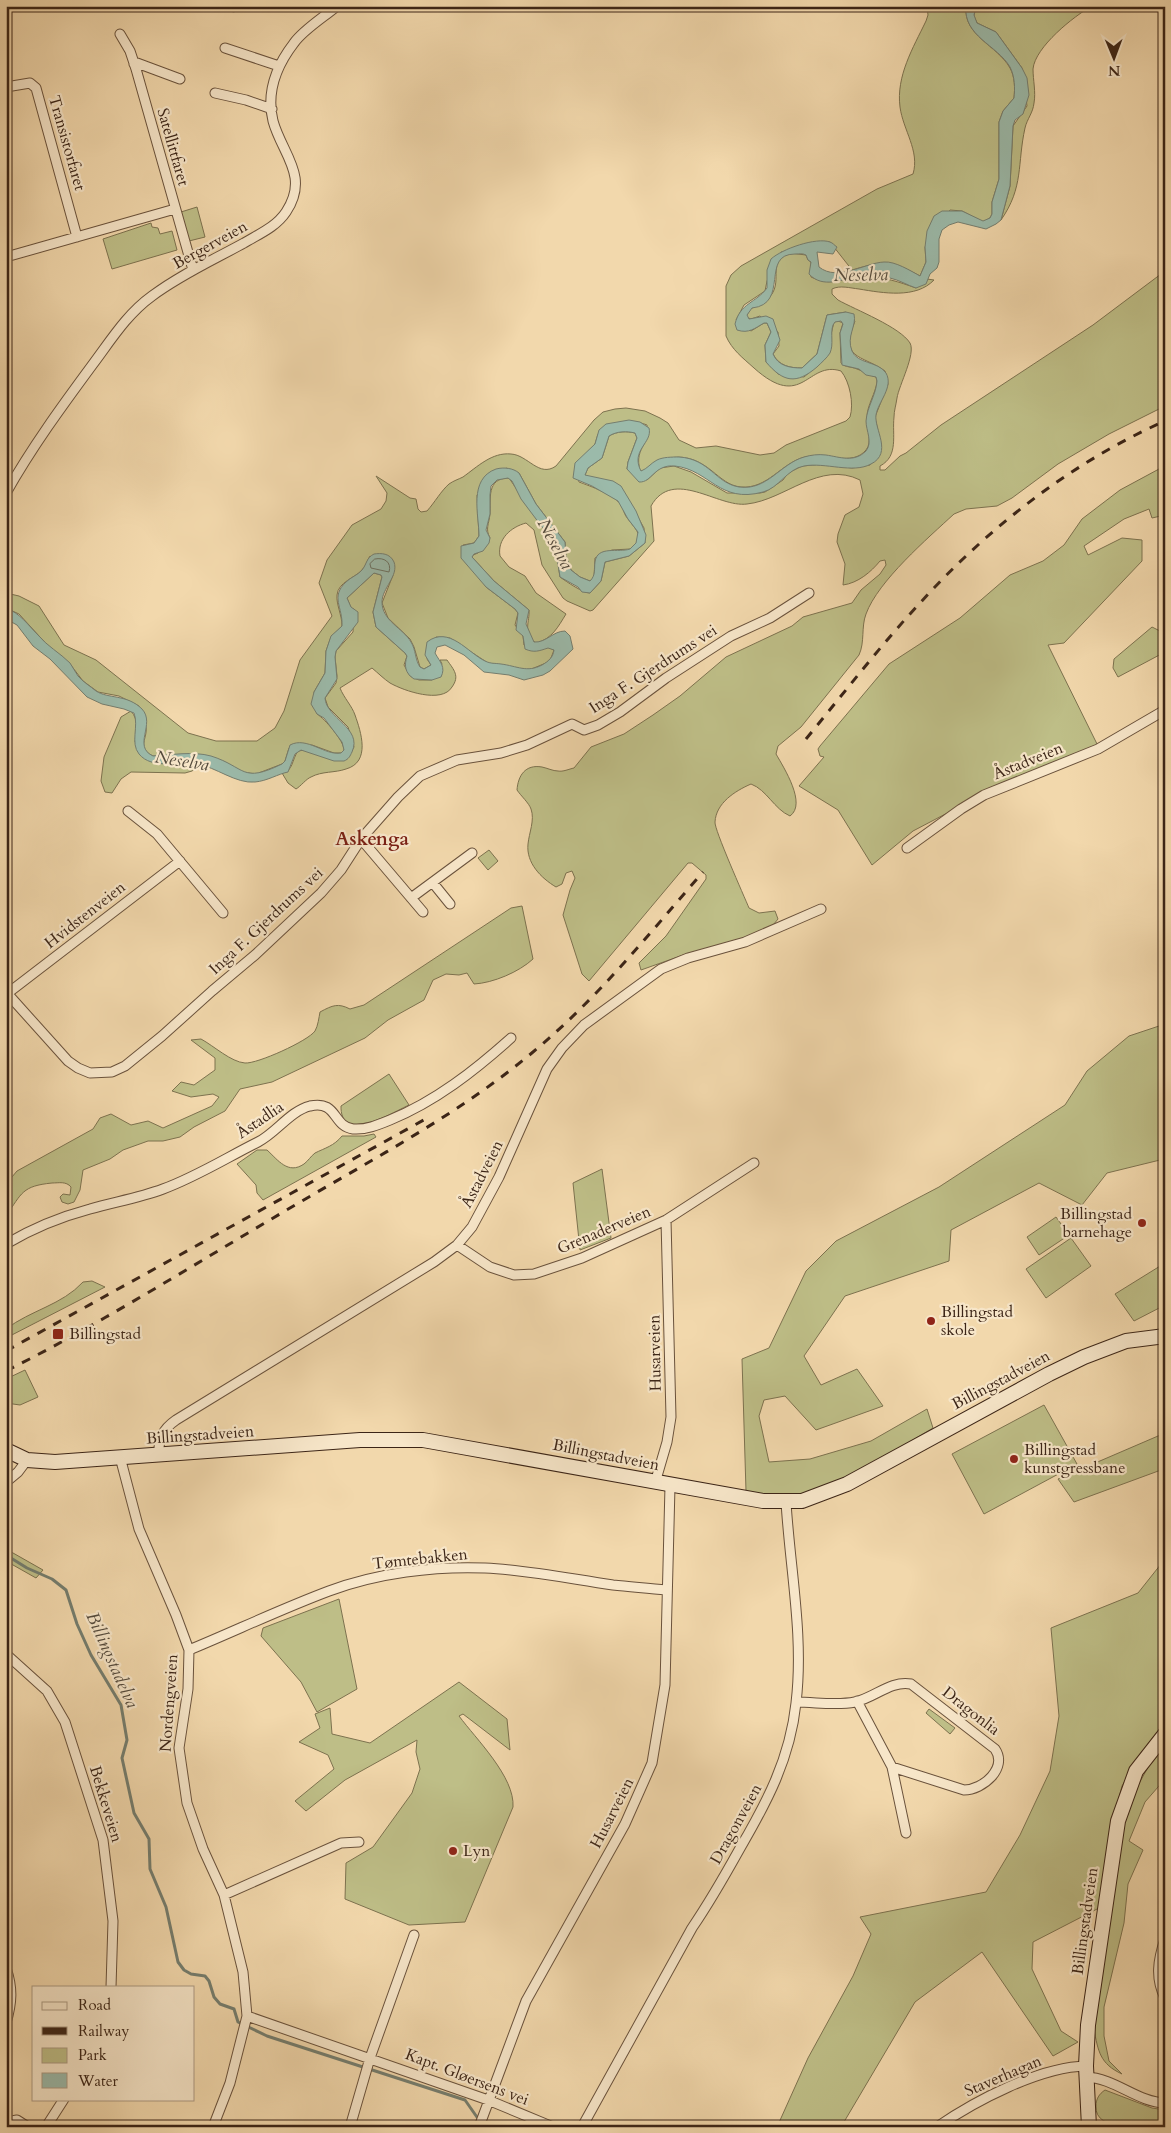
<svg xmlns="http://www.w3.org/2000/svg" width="1171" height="2133" font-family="Cardo,serif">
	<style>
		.green { fill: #bebe87; stroke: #7d724f }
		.water { fill: #9bbaaa; stroke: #757e6f }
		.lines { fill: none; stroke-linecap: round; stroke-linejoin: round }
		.shore { stroke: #6c7060; stroke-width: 1 }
		.stream { stroke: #757e6f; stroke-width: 3 }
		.minor-casing { stroke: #6a523c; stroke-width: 11 }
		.secondary-casing { stroke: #3c2517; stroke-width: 16 }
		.minor { stroke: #f7e6c9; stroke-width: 9 }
		.secondary { stroke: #f7e6c9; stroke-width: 14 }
		.rail { stroke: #3c2517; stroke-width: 3; stroke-dasharray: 9 9; stroke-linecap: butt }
		.poi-dot { fill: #8f2418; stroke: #f7e6c9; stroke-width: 2 }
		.labels { text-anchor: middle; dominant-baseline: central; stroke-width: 4.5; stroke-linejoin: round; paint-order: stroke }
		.street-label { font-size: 16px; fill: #3c2517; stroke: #f7e6c9 }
		.poi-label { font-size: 16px; fill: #3c2517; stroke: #f7e6c9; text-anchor: start }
		.water-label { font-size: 18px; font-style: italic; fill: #544a3c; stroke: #f7e6c9 }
		.quarter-label { font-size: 19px; font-weight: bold; fill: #7a1f14; stroke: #f7e6c9 }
	</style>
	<rect width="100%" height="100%" fill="#f2d8ac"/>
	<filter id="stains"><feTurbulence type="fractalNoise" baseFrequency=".004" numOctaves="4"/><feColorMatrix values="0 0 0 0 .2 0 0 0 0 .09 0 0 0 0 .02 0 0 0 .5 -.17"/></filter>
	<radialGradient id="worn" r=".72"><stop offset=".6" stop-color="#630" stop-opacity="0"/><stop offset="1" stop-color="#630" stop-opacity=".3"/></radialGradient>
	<path class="green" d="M136,6H243L234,12C209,4 162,5 137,11Z
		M927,6H966C963,36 997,45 1010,68C1015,77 1015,88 1014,98L1003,111L999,122V179L992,202V214L990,218L983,222L962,211L950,210L925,247L926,262L920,276C893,261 882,261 852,270L830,242L781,252L767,281L765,291L744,305L736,320L751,331L764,323H767L771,332L765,345L766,362L778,374L804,377L825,359L834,322L838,321L843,323L840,333L841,363C846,368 850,366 857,369C863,371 869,375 876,377L877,381C876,393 867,405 867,417C866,427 873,442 866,450C852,467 826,452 805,457C781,463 768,489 741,487C729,486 721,478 712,471C689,452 667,453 644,471H640C637,458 639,453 645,442C648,438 647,430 647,425C627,417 616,426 598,434L595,444L575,466L579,482C590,486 615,495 621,505C624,510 624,515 628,519C636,530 646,537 630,549L612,550L595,558L594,577L590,581L580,577L571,570L566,556L565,542L536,504L519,473L506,468L477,495L479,536L474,543L463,545L486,587L515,609L518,613L515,625L523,636L524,645L548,647L554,650L551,658L546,663L529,670L522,669L488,663L450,638L436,637L427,659L431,665L424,669L420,667L414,647L410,639L388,618L382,603L393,575L370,556C367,560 366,566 362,570C355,578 338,582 337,595C336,604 342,615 342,626L331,637L326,651L325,673L314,692L317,714C325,719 344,741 344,750L341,753H334L312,745L289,748L285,761L282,764L256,774L242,772L223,761L195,755L153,756C136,748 148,738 146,727C144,720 141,713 139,706L119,696L98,692L83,681L70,664L50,648L19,614L6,608V593L19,596L39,606L64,645L96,660L188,733L216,741H257L275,728L284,711L300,660L332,616L319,583L327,560L352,525L381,509L386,501L387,493L376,476L410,498L416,499L418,509L421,512L427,511C435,502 441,491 449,484C453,481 459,479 463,477C477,467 492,452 511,454C528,455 539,478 556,466L594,420L603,412L615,409L626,408L645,411L660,418L668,423L679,440L696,448L716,446L760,455L774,453L786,445L846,421L850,417C854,404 850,382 841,371C807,360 803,412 754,368C743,358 732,350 726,336V286L731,275L741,266L877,189L913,174C920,151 903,130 900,107C896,76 913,48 926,21L928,15Z
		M976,6H1092C1074,16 1035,47 1033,69C1033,80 1036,92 1034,103C1033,113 1027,119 1025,128C1017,164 1024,187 1001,220L1010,186L1013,126L1027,106L1022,68L996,32L977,23L974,16Z
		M197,207L205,237L189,241L181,212Z
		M151,223L152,227L158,228L160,234L172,231L177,250L112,269L103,239Z
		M790,253L806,255L808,260L811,262V277C835,288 844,276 866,277C885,277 899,282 916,288L927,279L934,280C916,299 883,293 859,289C850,288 840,285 832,289V294L838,300C856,310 900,327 910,343C916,354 899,385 897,398C896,405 894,411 894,417C892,435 899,456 880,466V470H885L900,456L906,453L941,425L1093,325L1165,271V406L1109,434L1058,464L1012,498L997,506L966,509L954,514C928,538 878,581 866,614C861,627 865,642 859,655L801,727L778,746L776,754C784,768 807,804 790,816C774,809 767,790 751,784C735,791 716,803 715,822C714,829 744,896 749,908L759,913L775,911L778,919L769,930L718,946L686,954L641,970L639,963L666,936L706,879V875L692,863H688L589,981L582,974L563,915L570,890L575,878L572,871L566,873L562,884L556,887C541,878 526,863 528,844C529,833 535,820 531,809C529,803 521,796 517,790C518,776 525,764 542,767C547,768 553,771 558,771C563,772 569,769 574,768L591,747L624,734L653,715L680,696L726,657L792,626L803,617L852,603L861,590L880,574L886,565L885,560L880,561C871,572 858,583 843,585L845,564L837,542L838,534L845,515L859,507L863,494L860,480C820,460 785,500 747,504C718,508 673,467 651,506L654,541L593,610L590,611L567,601L563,598L542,565L534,530L526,523C511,527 497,539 500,556L509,567L525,576L536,593L566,614C558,627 552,639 536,643C522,634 530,621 529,610L494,581L472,557L473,555L478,553L490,538C485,529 489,524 490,514C491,499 486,478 509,478L551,539L556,551L560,577C567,582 583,593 590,593L601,581L605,562L629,556L645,543L644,528L625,494L585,475L588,468L602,458L609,436C617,431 627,431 635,433L637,438L628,462L627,469L647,480L660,468L674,466L691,472L727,493H760L765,492L783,480L788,473L802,466L825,464L852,468L870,465L881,446L875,417L888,384L885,371C861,354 839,360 855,321L846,312L827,315L817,354L802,368C790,368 779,366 773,354L779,346L778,332L760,316L751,319L746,317L750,309C758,305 766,302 772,294C782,278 767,262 790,253Z
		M1165,462V515L1152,518L1149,509L1124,519L1084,546L1088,555L1122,538L1142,540V561L1064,643L1048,645L1100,750L993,789L913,831L872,865L838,810L799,786L824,757L820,756L818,749L820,746L889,664L960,618L1010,575L1043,561L1064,545L1082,519L1120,490L1159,469Z
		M374,573L381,575L382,577L373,612L376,627L405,653L407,656L404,665L410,676L419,680H432L442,664L440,660H447C454,670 460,676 452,687C442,704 404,691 390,683C384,679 378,673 372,668L340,688C344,698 352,706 355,715C361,732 371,762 346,769C335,773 322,771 311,777C306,779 301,786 296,789L288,783L282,773C293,772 292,759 298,751C315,746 329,764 347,759L354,747L348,727L328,707L325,698L336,683L337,676L335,657L336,651L353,632L354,609L351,608L347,598Z
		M1152,627L1160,631L1165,644V652L1118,677L1113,668L1114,659Z
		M131,711C139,720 136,731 135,742L157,763L202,764L192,771L185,773L131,772L121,779L112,793L105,792L101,781L104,757L121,717Z
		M489,850L498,861L488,870L478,858Z
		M522,906L533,959C519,972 493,983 474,984L467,973L459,975L446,974L433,980L424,1000L388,1020L365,1038L272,1082L240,1089L225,1111L194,1127L180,1137L163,1141H148L123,1150L110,1159L83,1170L80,1190L74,1202L68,1204L62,1202L60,1197L63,1194L70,1195L71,1187C66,1181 59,1183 52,1183C22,1186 22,1193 6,1216V1184L17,1171L93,1129L100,1118L111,1114L131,1125L148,1121L163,1128L212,1106L219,1097L213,1094L191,1097L172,1091L181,1082L194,1085L215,1070V1058L191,1040L201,1039C214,1046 231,1062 245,1063C257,1064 308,1041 315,1031C318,1026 319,1017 320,1012C333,1005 338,1003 350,1009L364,1005L511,908Z
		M1165,1024V1166L1160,1160L1107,1173L1082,1205L1039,1183L951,1230L949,1261L845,1296L804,1356L821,1385L857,1369L883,1406L816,1430L785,1396L764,1400L759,1416L769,1462L810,1459L871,1441L927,1409L933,1428C897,1449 825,1496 784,1497C772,1497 759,1493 746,1491L742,1359L769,1348L806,1271L836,1241L939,1187L1065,1105L1087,1071L1129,1036Z
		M389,1074L409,1105C392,1113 340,1144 341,1106Z
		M374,1134L376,1137L263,1200L257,1193L256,1185L237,1164L257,1150H267C278,1160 288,1175 304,1164C308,1161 311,1156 315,1153C325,1148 334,1146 342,1136H364Z
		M602,1169L611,1238L580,1250L573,1183Z
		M1056,1217L1069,1235L1039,1255L1027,1237Z
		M1071,1238L1091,1266L1046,1298L1026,1269Z
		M1165,1263V1305L1134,1321L1115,1294Z
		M92,1281L105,1287L6,1338V1329C31,1310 62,1305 83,1282Z
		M25,1370L38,1397L20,1405L6,1403V1379Z
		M1044,1405L1077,1464L984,1514L952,1454Z
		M1165,1433V1472L1161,1470L1074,1502L1058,1479Z
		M6,1549L43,1570L36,1578L6,1561Z
		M1165,1559V1722L1141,1753L1122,1786L1110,1833L1099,1908L1033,1942L1032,1969L1061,2031L1078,2042L1053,2056L982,1952L915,2002L841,2127H777L808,2058L853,1976L871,1934L860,1917L986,1892L1020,1835L1050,1771L1059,1716L1051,1628L1138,1593Z
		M339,1599L357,1689L317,1712L301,1682L261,1636L263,1628Z
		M459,1682L507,1719L510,1750L463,1714L459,1716C476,1739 515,1777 513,1807L465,1922L409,1925L345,1899L346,1863L373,1847L412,1793L420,1769L416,1752L417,1740L345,1780L306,1811L295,1801L334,1769L328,1755L299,1742L320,1728L315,1714L330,1708L332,1734L370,1743Z
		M929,1709L955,1728L950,1734L926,1713Z
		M1165,1746V1779L1145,1802L1129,1841L1143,1850L1128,1884L1124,1923L1104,2007V2036L1109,2061L1122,2074C1100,2064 1098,2051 1094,2029L1121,1836L1132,1796L1151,1762Z
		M1105,2090L1152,2108L1165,2110V2127C1147,2127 1094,2133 1096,2106C1096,2099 1099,2094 1105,2090Z"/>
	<path class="water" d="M966,6H976L974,15L977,23L996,32L1022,68L1027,78L1029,95L1023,114L1015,120L1013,126L1010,186L1001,220L996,224L986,229L958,222L949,225L942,230L939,239V262L937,268L930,274L926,284L916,288C907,285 899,280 890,278C880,277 868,276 858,277C841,279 823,289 809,274L811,262L808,260L806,255C802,253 800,254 795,254C760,254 790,304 752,308L747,315L749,319L766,316L773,319L780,340L773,354C778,366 790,368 802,368L817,354L827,315L846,312L854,314C857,326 846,336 852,351C857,364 878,361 886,373C894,387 878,402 876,415C874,429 893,453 871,464C853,474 825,462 804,466C787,469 779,488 763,492C719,504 710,470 675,466C654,464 652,483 639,482L627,469L628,462L637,438L635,433C627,431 617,431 609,436L602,458L588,468L585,475L613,481L621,486L636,511L646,535L645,543L629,556L605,562L601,581L590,593L582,592L578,587L560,577L556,551L551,539L521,499L512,481L508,478L497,480L491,486L490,495V514L486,530L490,538L489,543L483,551L474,554L472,557L494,581L529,610L526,624L534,642C546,643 553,631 565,631L570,636L573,649L550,671L543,675L524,680L509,675L484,672L464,655L445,645L437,647L435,653C440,662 446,667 441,677L432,680L414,679C405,673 404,666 407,656L405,653L376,627L373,612L382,577L381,575L374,573L347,598L351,607L358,612V622L336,651L335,657L337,679L325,698C326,718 363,728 352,752C350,756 349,759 344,761H334L301,750L295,754L288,772C278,774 267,781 255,782C236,784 216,767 197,764C179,761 152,770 139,754C130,743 139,726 134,713L124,709L102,704L87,697L50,659L33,646L17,625L6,619V608C21,614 27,624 38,635C47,646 60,653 70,663C73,667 75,672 78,676C83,682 90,686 96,691C108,699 127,694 142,709C156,724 132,746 153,756C171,755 193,751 211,756C246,767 241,784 282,764L285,761L290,745C307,736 325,756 341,753L344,750L342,742L324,718L317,714L311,704L314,692L325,673L326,651L331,636L342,626C343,607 330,597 346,582C351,577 358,575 362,570C367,564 366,558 374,554C381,553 390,553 394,562C399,576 382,588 382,602C382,621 403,628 411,642C416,650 415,660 420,667L424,669L431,665L425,655L427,642C449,625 468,653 485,661C491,664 495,663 501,664C517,666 527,673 542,665C549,661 553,657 554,650L548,648C539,651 534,653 525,649L523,636L516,630L518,613L515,609L486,587L461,558V546L474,543L479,536C479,515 468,479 496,469C504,467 513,468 519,473L536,504L565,542L566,556L571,570L580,577L590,581C596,575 594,569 595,562C597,545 619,553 630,549L636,543L638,532L628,519L618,501L592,486L573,478L575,463L595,444L599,430L606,424L629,420L640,422L649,428C653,443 630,450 641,471C647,469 651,463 657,460C663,457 672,457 679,457C710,459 715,483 739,487C767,491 780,464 804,457C811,455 818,454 826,455C840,457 854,463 866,451C873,442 866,431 866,421C867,407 876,395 877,381L876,377L866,375L859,369L842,365L840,333L843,324L841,321L835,322L833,325C830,334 834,344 830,353C827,358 821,363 817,367C796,385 783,382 766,362L765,345L771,332L767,323H764C755,328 749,334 737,330L735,324C740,303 756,303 767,288V270L771,259C782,249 816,237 830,242C833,243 834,245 837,247L833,254L817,252L819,267C838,282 864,263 884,262C895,261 911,271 920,276L926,262L925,247L927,231L934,216L942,211H962L983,221L990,218L992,214V202L999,179V122L1003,111L1014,98C1015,88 1015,77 1010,67C997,45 963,36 966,6Z"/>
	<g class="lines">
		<path class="shore" d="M375,559C384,557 392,562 389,572L371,568L370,564Z"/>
		<path class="stream" d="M6,1102L8,1101
			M6,1555L27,1568L52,1579L66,1590L77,1624L91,1655L121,1705L127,1740L122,1758L134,1813L149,1839L150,1869L166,1907L178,1962L184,1970L191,1974L205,1976L209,1981L214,1997L220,2004L234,2009L238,2022L267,2036L465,2100L479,2120"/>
		<defs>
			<path id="minor" d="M120,34L130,51L136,69L193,270
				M225,48L279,66
				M134,64L137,63L180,79
				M6,87L30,83L36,88L77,237
				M215,93L246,100L272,109
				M6,257L175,209
				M6,493C32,447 62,406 93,364C111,340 127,314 152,296C180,275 213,260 244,243C259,234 276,227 286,212C310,176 282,154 273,121C266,92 277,65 294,43C303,30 324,17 337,6
				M128,811L157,834L223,913
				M361,839L423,912
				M907,848L961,809L984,795L1098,749L1165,710
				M433,883L450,904
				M411,898L472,853
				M6,992L68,1061L78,1068L90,1073L112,1072L125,1066L162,1036L212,991L255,955L321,893L341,870L361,839L398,797L420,776L457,760L501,753L527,745L572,724L584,730L598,725L620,712L666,678L731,636L770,618L809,593
				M8,993L180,861
				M6,1244C33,1228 60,1217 90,1209C114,1202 139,1198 163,1189C196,1177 226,1158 258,1142C276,1133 290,1111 310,1106C338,1100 332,1126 353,1129C366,1130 378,1125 390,1120C436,1101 474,1071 511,1038
				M457,1245L490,1267L514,1275L534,1274L582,1258L666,1220L754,1163
				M159,1455C158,1439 163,1429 176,1420L434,1262L457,1245L472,1227L499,1177L547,1069L562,1048L584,1025L661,969L688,958L745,942L821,909
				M120,1457L139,1529L176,1615L189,1650L188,1689L179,1748L187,1803L203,1849L224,1895L243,1972L247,2016L230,2083L213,2127
				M6,1482L18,1472L27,1460
				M655,1483L667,1442L671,1417L666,1220
				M189,1650C235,1631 281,1609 329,1591C377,1573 434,1566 485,1568C528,1570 571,1579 613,1585C631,1587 649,1588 666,1590
				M6,1654L47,1691L65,1722L103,1840L113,1921L111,1987
				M857,1701L892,1767L906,1833
				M796,1702C816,1702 836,1706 855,1702C874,1698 891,1680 911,1684L995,1749C1008,1768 983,1790 964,1790L892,1767
				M224,1895L341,1843L359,1842
				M1165,1939C1158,1960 1155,1978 1165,1998
				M6,1968C13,1988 12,2003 6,2023
				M247,2016L488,2100L553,2127
				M1086,2077C1115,2078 1137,2102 1165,2103
				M6,2122L17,2120L28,2127
				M46,2127L64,2099
				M350,2127L370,2058L414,1935
				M479,2127L526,2001L625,1824L652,1763L665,1685L670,1486
				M582,2127L692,1928C709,1903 724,1877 739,1850C767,1802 790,1759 796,1703C804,1636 790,1569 786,1502
				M937,2127C975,2101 1039,2067 1086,2066"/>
			<path id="secondary" d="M6,1450L27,1460L55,1462L360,1440H423L763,1501H802L847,1484L1049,1374L1084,1357L1126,1341L1165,1336
				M1089,2127L1086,2066L1088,2025L1118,1821L1136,1771L1165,1734"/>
		</defs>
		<use href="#minor" class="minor-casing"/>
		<use href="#secondary" class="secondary-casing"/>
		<use href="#minor" class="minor"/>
		<use href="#secondary" class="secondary"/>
		<path class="rail" d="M806,739C844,693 880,646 920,603C988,528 1072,462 1165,421
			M6,1351L431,1116
			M6,1371C102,1323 193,1265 285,1211C369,1161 458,1115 533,1052C598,998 648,935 703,872"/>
	</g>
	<g class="poi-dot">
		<circle cx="1142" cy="1223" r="5"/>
		<circle cx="931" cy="1321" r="5"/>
		<rect x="52" y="1328" width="12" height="12" rx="2.5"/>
		<circle cx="1014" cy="1459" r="5"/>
		<circle cx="453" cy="1851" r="5"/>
	</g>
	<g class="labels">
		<g class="street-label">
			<text transform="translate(67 143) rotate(74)">Transistorfaret</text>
			<text transform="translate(173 147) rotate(74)">Satellittfaret</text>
			<text transform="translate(210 245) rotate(-29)">Bergerveien</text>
			<text transform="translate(653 669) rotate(-33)">Inga F. Gjerdrums vei</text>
			<text transform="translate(1028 761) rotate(-22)">Åstadveien</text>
			<text transform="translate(85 915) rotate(-38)">Hvidstenveien</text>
			<text transform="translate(266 921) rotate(-43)">Inga F. Gjerdrums vei</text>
			<text transform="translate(260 1120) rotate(-34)">Åstadlia</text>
			<text transform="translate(482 1174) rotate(-63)">Åstadveien</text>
			<text transform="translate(604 1230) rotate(-23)">Grenaderveien</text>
			<text transform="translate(655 1353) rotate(-91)">Husarveien</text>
			<text transform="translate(1001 1380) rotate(-28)">Billingstadveien</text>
			<text transform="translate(200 1435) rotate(-4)">Billingstadveien</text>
			<text transform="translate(606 1455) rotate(11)">Billingstadveien</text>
			<text transform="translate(420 1559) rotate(-6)">Tømtebakken</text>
			<text transform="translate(169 1703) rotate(-86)">Nordengveien</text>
			<text transform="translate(971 1711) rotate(38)">Dragonlia</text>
			<text transform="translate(106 1804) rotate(73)">Bekkeveien</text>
			<text transform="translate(612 1813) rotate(-63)">Husarveien</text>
			<text transform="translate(736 1824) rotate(-61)">Dragonveien</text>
			<text transform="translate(1085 1921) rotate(-82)">Billingstadveien</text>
			<text transform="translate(1003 2076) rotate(-23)">Staverhagan</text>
			<text transform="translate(467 2077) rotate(21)">Kapt. Gløersens vei</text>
		</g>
		<g class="poi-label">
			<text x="1132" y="1214" text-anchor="end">Billingstad<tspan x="1132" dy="18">barnehage</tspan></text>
			<text x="941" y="1312">Billingstad<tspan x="941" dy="18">skole</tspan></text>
			<text x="69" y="1334">Billingstad</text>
			<text x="1024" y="1450">Billingstad<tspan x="1024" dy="18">kunstgressbane</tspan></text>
			<text x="463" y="1851">Lyn</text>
		</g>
		<g class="water-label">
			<text transform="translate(861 275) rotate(-1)">Neselva</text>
			<text transform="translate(555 544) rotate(62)">Neselva</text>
			<text transform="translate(182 761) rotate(9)">Neselva</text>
			<text transform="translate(112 1660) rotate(66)">Billingstadelva</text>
		</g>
		<g class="quarter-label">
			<text x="372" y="839">Askenga</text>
		</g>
	</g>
	<rect width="1171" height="2133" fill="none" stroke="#f2d8ac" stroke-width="25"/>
	<rect x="8" y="8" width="1156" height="2118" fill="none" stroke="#3c2517" stroke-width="2.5"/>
	<rect x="12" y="12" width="1146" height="2108" fill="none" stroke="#3c2517"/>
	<rect x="32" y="1986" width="162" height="115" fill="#f7e6c9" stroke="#ac9982"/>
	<rect x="42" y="2002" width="25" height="8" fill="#f7e6c9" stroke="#ac9982"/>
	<text x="78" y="2010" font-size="15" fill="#3c2517">Road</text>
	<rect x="42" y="2027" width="25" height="8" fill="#3c2517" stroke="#ac9982"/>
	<text x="78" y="2036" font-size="15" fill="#3c2517">Railway</text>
	<rect x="42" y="2048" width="25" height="15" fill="#bebe87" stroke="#ac9982"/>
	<text x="78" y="2060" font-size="15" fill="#3c2517">Park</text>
	<rect x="42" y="2073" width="25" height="15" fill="#9bbaaa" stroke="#ac9982"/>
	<text x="78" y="2086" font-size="15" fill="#3c2517">Water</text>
	<g transform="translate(1114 58) rotate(179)" stroke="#f7e6c9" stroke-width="4" paint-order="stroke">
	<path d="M0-4L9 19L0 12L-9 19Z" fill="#3c2517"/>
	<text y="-8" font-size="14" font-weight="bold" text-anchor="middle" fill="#3c2517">N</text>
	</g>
	<rect width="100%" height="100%" filter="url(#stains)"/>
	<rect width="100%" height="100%" fill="url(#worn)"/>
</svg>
